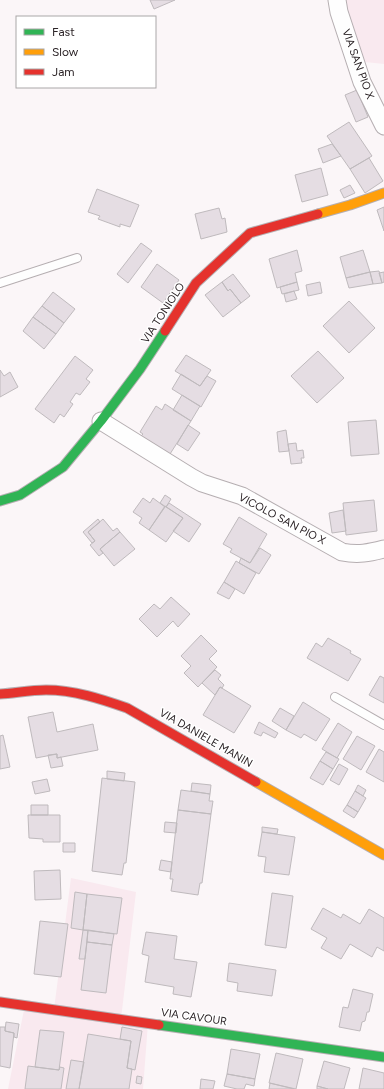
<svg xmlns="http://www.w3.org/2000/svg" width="384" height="1089" font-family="Figtree,sans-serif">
  <rect width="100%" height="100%" fill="#fbf6f8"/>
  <path fill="#f9e9ef" d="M337,0H384V64L355,61Z
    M71,878L136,892L121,1019L148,1023L143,1089H8L25,1005L54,1009Z"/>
  <path fill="#e5dde3" stroke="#bfbabd" d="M150,0H175L154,9Z
    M357,90L368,117L356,122L345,95Z
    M349,122L372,156L350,169L327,136Z
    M332,144L341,156L323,163L318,149Z
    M369,158L383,181L365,193L350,169Z
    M321,168L328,195L302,202L295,175Z
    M350,185L355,193L344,198L340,190Z
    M97,189L139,205L130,227L120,224V227L98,219L100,216L88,212Z
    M384,207V231L377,210Z
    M219,208L222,219L225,218L227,232L201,239L195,214Z
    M141,243L152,251L128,283L117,274Z
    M297,250L302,271L295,273L297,282L277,288L269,259Z
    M363,250L370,272L346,278L340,257Z
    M157,264L179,280L163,303L141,287Z
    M379,271L382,283L373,284L370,272Z
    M370,272L373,284L349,288L346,278Z
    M384,272V282L382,283L379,273Z
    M233,274L250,296L241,303L230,289L228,291L222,282Z
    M222,282L228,291L230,289L241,303L223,317L205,295Z
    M297,282L299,290L282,294L280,287Z
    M320,282L322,293L308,296L306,285Z
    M294,291L297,299L286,302L284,294Z
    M53,292L75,309L64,323L42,306Z
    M349,301L375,328L349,353L323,326Z
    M42,306L64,323L56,334L33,317Z
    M33,317L56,334L44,349L23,331Z
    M318,351L344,378L317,403L291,376Z
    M186,355L211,370L200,386L175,371Z
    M75,356L93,370L86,379L90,382L80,395L76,393L70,402L73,404L64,417L60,414L54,423L35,409Z
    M0,370L4,376L10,372L18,387L0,397Z
    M181,374L200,386L207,376L216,381L201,407L172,389Z
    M182,395L200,406L191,421L173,410Z
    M165,404L191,421L170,454L141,436L143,434L140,432L156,406L162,410Z
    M376,420L379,454L351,456L348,422Z
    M188,425L200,433L188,451L177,444Z
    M286,430L289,451L279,452L277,432Z
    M296,443L297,451L303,450L304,458H301L302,463L291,464L288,444Z
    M165,495L171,499L166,507L160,503Z
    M143,498L150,503L153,498L165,507L149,530L139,523L142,518L133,512Z
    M374,500L377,531L346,535L343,503Z
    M169,503L201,524L189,542L173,531L183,518L166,507Z
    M165,506L183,518L166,542L149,530Z
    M343,510L346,531L332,533L329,513Z
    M239,517L267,534L250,563L230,552L232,549L223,544Z
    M98,519L100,522L88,532L95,541L92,543L83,532Z
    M103,519L113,531L117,528L120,532L100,549L103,553L99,556L90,545L95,541L88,532Z
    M120,532L135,549L114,566L100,549Z
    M260,548L271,555L259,574L239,563L241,558L250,563Z
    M236,561L256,573L244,594L224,582Z
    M224,582L235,589L229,599L217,593Z
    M171,597L190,614L178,627L173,621L157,637L139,619L154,604L160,609Z
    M201,635L217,651L209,659L217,667L198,687L184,673L191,666L181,656Z
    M328,638L351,651L350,653L361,659L348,681L307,658L316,643L322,647Z
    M215,670L221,675L218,679L224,685L222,688L220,687L215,695L202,683Z
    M380,676L384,678V703L369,695Z
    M220,687L251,706L234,733L203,715Z
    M303,702L330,719L316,741L304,734L301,738L286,730Z
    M280,708L294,716L286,730L272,721Z
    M53,712L57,732L93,724L98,750L57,758V754L36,758L28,717Z
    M259,722L278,733L275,738L263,732L261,736L254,733Z
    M338,723L352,732L337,758L322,749Z
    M3,735L10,767L0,769V736Z
    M357,736L375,746L361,770L343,759Z
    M379,749L384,752V782L366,772Z
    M326,752L339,759L333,769L320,761Z
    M57,754V758L61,757L63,766L51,768L48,755Z
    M320,761L333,769L323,785L310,778Z
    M339,764L348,769L339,785L330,780Z
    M107,771L125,773L124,781L107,779Z
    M102,778L135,782L126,863H124L122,875L92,871Z
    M47,779L50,791L35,794L32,782Z
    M192,783L211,785L210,794L191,791Z
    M358,785L366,790L363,796L355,791Z
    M181,790L210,794L209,801H213L211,814L178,810Z
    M355,791L366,798L358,812L347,805Z
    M31,805H48V815H31Z
    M347,805L358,812L354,818L343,811Z
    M178,810L211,814L202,883H200L198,895L171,891L173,879H170Z
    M28,815H60V842H43V839L29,838Z
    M165,822L177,823L176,833L164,832Z
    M262,827L278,829L277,834L262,832Z
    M262,832L295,837L289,875L264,872L266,857L258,856Z
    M63,843H75V852H63Z
    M161,860L172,862L171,872L159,870Z
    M60,870L61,899L35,900L34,871Z
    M75,892L87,894L83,930L71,928Z
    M272,893L293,896L286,948L265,945Z
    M87,894L122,898L117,934L83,930Z
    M323,908L341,918L343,914L360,924L369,909L384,918V951L377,947L372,957L350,944L341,959L321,948L327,938L311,929Z
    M40,921L68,924L61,977L34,974Z
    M83,930H88L85,959H79Z
    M88,930L114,934L112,945L87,942Z
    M146,932L177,936L174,959L197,962L191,997L173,994L174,987L145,982L149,956L142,954Z
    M87,942L112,945L106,993L81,990Z
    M229,963L276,970L272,996L237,991L238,983L227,981Z
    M353,989L373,994L369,1012H367L365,1021L362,1022L360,1031L339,1027L343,1007L348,1008Z
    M6,1022L19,1024L17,1038L14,1037V1033L5,1031Z
    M0,1027H5V1031L14,1033L10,1068L0,1066Z
    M122,1027L142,1031L135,1070L127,1068L131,1041L120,1039Z
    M40,1030L64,1032L59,1070L35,1067Z
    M88,1034L131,1041L127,1068L132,1069L129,1089H79Z
    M231,1049L260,1054L255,1079L227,1074Z
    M276,1053L303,1059L296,1089L269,1083Z
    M71,1060L84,1062L79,1089H66Z
    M324,1061L350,1068L344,1089H328L317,1086Z
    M28,1066L59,1070L60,1067L64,1068L61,1089H25Z
    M363,1068L384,1073V1089H359Z
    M227,1074L255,1079L254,1086L246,1084L244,1089H237L224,1086Z
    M137,1076L142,1077L141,1084L136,1083Z
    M201,1079L215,1081L213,1089H200Z
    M270,1083L294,1089H269Z
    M317,1086L328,1089H317Z"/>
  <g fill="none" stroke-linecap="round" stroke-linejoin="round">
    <g stroke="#b5aeb1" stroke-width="10">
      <path id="lane" d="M0,283L77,258
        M335,697L384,725"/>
    </g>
    <g stroke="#b5aeb1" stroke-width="19">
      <path id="street" d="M337,0L339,12L362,82L384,126
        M101,421L191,477L202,483L242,496L342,552C358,555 369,553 384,549"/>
    </g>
    <g stroke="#b5aeb1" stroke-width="11">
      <path id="fast" d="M0,501L20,495L63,467L101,421L140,369L165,331
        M159,1025L384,1057"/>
    </g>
    <g stroke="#b5aeb1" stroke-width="11">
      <path id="slow" d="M318,214L350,205L384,193
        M256,782L384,855"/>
    </g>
    <g stroke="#b5aeb1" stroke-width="11">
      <path id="jam" d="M165,331L196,283L250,233L318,214
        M0,694C15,693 31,690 46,690C74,690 101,699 127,708L256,782
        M0,1002L159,1025"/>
    </g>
    <use href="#lane" stroke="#fefefe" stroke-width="8"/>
    <use href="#street" stroke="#fefefe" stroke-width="17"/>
    <use href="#fast" stroke="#30b455" stroke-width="9"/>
    <use href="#slow" stroke="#ff9f0a" stroke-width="9"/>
    <use href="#jam" stroke="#e5322d" stroke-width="9"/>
  </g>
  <g text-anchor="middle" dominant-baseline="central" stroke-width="3" stroke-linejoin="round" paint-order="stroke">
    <g font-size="11" fill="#2b2326" stroke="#fff">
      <text transform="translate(358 64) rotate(70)">VIA SAN PIO X</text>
      <text transform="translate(163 313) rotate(-57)">VIA TONIOLO</text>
      <text transform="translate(282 519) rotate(28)">VICOLO SAN PIO X</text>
      <text transform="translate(206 738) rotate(30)">VIA DANIELE MANIN</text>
      <text transform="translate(194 1017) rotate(8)">VIA CAVOUR</text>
    </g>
  </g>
  <rect x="16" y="16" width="140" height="72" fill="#ffffff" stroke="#aaa7a8"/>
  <rect x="24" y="29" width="20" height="6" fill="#30b455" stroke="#aaa7a8"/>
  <text x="52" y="36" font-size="12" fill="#2b2326">Fast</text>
  <rect x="24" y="49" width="20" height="6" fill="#ff9f0a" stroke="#aaa7a8"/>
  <text x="52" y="56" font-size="12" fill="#2b2326">Slow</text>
  <rect x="24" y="69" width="20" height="6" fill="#e5322d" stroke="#aaa7a8"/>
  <text x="52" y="76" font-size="12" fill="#2b2326">Jam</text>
</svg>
